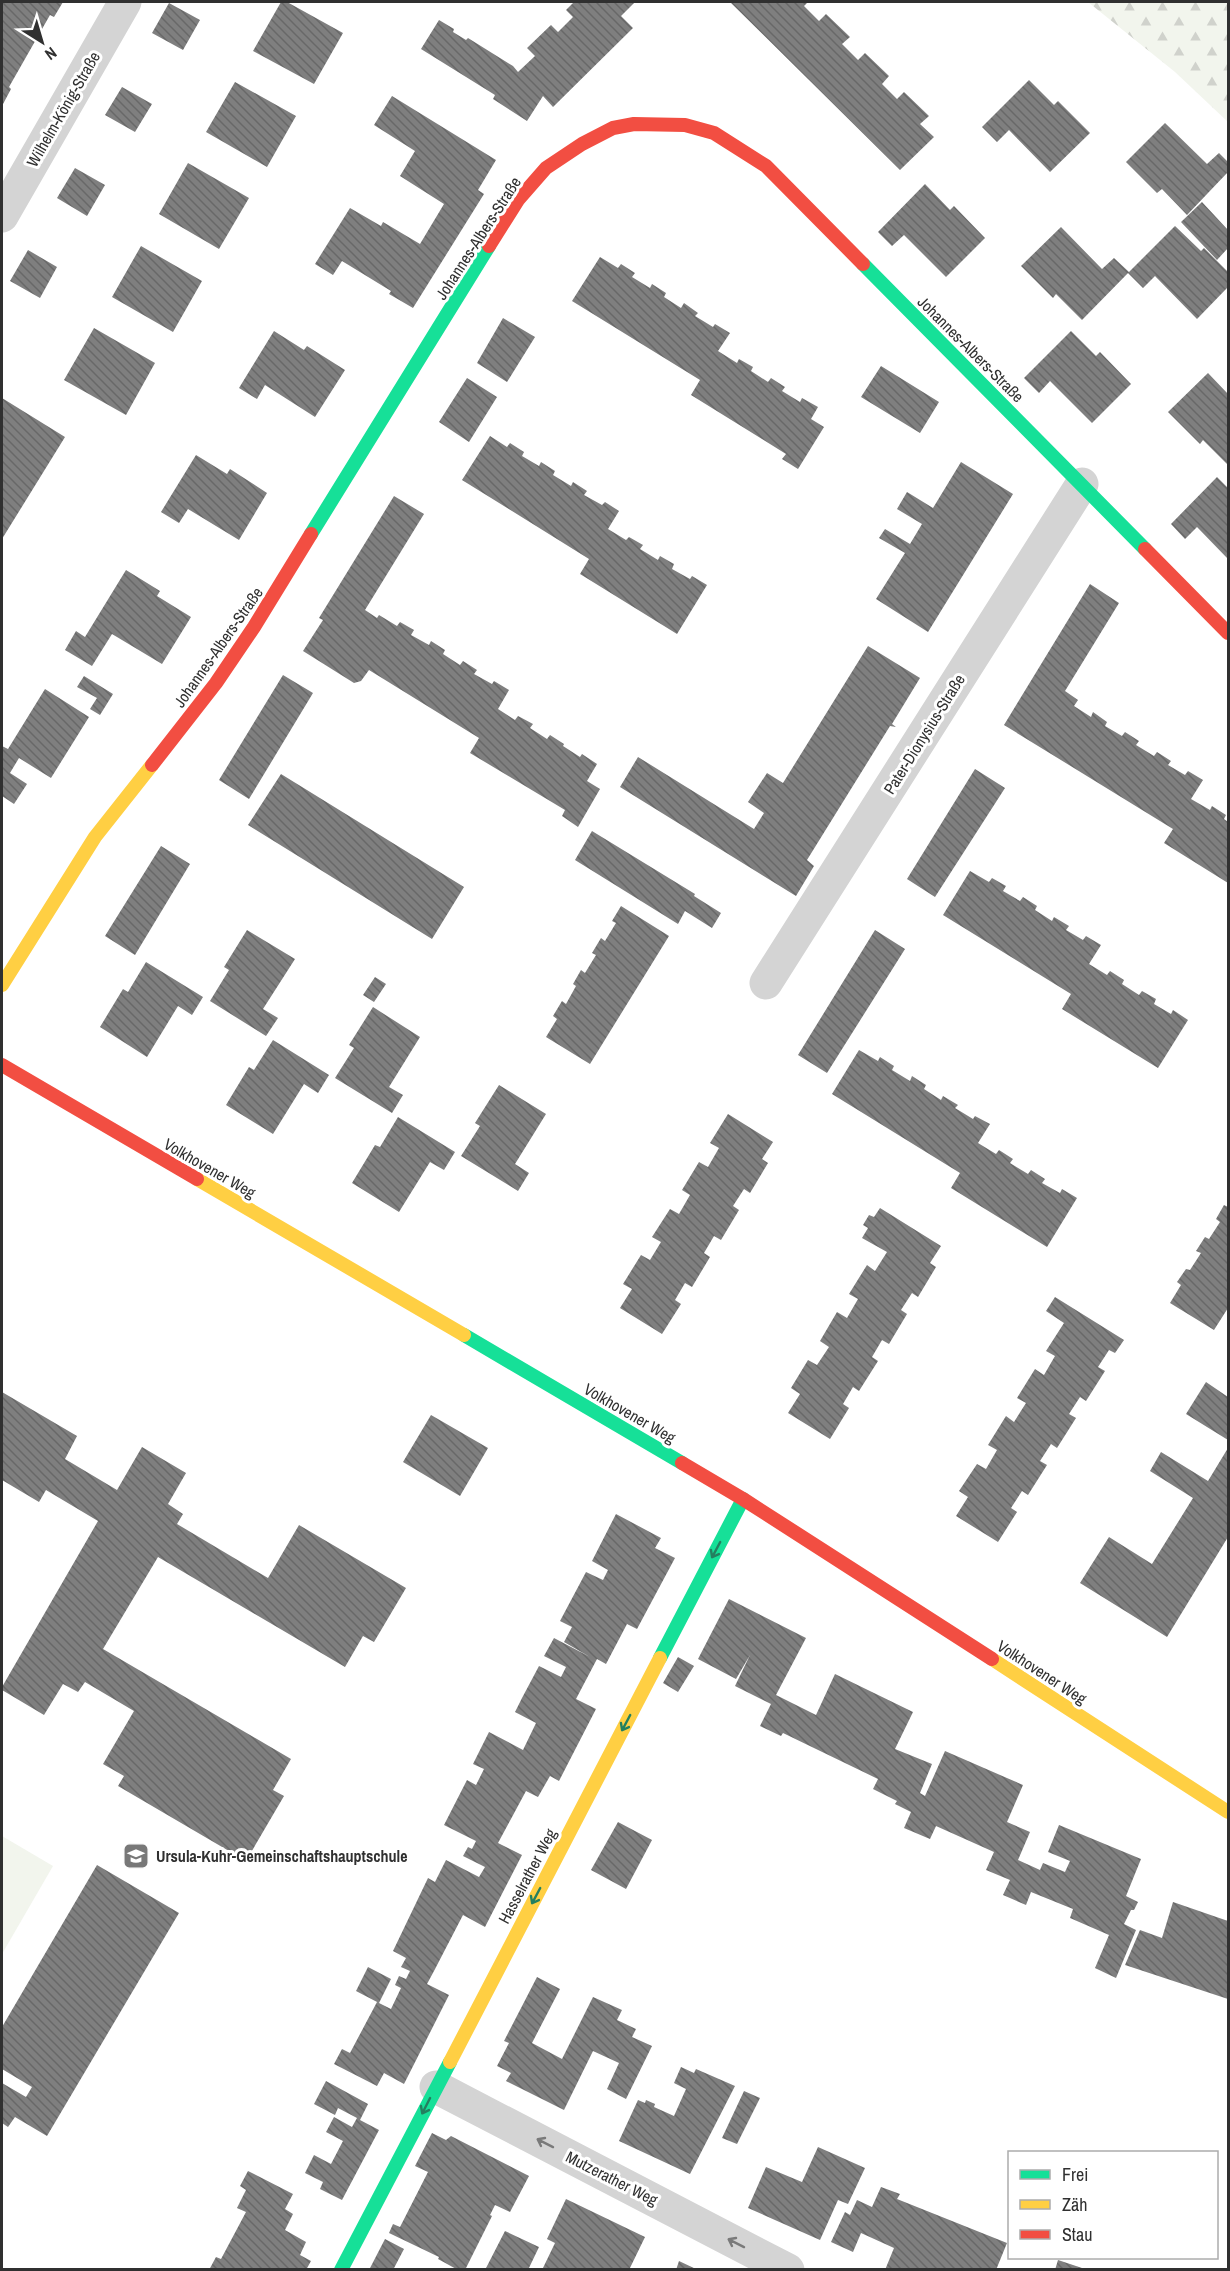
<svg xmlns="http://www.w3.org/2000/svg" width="1230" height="2271" font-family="'Archivo Narrow',sans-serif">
  <defs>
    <pattern id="forest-firs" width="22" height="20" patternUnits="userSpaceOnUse" patternTransform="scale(1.5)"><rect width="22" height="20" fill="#f2f5ed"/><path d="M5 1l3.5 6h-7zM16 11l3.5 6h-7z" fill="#d0d2cc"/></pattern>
    <pattern id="building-back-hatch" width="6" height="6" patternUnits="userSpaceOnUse" patternTransform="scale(1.5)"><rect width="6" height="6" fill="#7f7f7f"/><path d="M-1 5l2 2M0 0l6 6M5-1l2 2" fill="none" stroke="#686868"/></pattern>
  </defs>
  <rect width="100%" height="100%" fill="#fff"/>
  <path fill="#f2f5ed" d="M2,1836L53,1866L2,1954Z"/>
  <path fill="url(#forest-firs)" d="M1088,2H1228V122L1175,72Z"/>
  <path fill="url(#building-back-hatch)" d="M2,2H63L54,17L50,15L9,87L11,89L2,106Z
    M281,2H287L343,33L314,84L253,51Z
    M574,2H635L621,16L633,28L553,107L543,96L527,121L493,99L495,95L421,49L439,20L454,29L453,32L466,40L468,38L513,66L518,72L535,56L527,48L551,25L558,32L573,17L566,10Z
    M730,2H808L804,6L819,21L826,14L850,37L842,44L858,60L865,53L889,76L882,84L897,99L904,92L929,116L920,124L934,137L900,170Z
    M169,3L200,20L183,50L152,33Z
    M1029,80L1054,105L1058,101L1090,133L1050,172L1009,130L997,142L982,127Z
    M235,82L296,116L267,167L206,132Z
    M122,87L152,104L135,132L105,115Z
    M392,96L496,160L478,190L484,194L413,308L389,294L391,291L342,261L333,275L315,264L350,208L381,226L383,222L420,244L444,204L400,176L415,151L374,125Z
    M1165,123L1207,164L1219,153L1228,162V172L1187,215L1162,189L1157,193L1126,162Z
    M188,163L249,198L219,249L159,214Z
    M75,168L105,185L87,216L57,198Z
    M925,184L950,210L954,206L985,238L946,277L904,235L892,246L878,232Z
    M1202,202L1228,230V248L1217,260L1181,222Z
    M1175,226L1201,251L1204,248L1228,272V287L1197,319L1155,276L1143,288L1128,273Z
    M1061,227L1102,269L1114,258L1129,272L1082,320L1056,294L1053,298L1021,266Z
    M141,246L202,281L173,332L112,297Z
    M28,250L57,267L40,298L10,281Z
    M600,257L618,268L621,264L635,273L632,277L650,288L652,284L666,293L664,297L681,308L684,303L698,313L695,316L713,327L715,324L730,333L718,351L737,363L739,359L753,367L751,371L768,382L771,378L785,387L782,391L800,402L802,398L818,407L811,419L824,427L798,469L782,459L786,454L691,395L700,380L572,301Z
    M503,318L535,337L507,382L477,363Z
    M94,328L155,363L126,415L64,380Z
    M274,331L304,350L307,346L345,370L315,417L265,385L257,399L239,388Z
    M1071,331L1096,356L1100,352L1131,384L1092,423L1050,381L1039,393L1024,378Z
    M881,366L939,402L920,433L861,397Z
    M1208,373L1228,394V465L1203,440L1200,444L1168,412Z
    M467,378L497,397L469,442L439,422Z
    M2,398L65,437L2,539Z
    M490,436L507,447L510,443L524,452L522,456L539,466L541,462L555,471L553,475L571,486L573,482L587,491L584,495L602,505L605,502L619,511L608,529L626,540L629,537L643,545L640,549L658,560L660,556L674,564L672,569L690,579L692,576L707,585L677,634L580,574L589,559L462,480Z
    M196,455L227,474L230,469L267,493L239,540L188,509L179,523L161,512Z
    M961,462L1013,494L928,632L876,599L905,553L879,538L885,529L910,544L922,524L897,509L907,492L933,508Z
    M1217,477L1228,488V559L1197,527L1185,539L1171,524Z
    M394,496L424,514L365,610L377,618L379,615L397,626L400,622L414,630L411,635L429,645L431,641L445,650L443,654L460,665L463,661L477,670L474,674L492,684L494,681L509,690L498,709L515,720L518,716L533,724L530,728L547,739L550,735L564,744L563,746L580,757L582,754L597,764L587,781L600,789L578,827L562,816L565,810L470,753L479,738L369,670L361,681L354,683L303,651L323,620L319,618Z
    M126,570L160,591L157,596L191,617L162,664L112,634L92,666L65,650L76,631L85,637Z
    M1090,584L1119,603L1065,691L1078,700L1074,706L1091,717L1093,712L1107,722L1105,726L1122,736L1125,732L1139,741L1136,745L1154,756L1157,752L1171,761L1168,765L1185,775L1188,771L1203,780L1191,799L1210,810L1212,806L1226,815L1224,819L1228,822V883L1164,843L1173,829L1004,725Z
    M868,646L920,678L892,724L896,727L890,726L807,860L814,866L796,896L620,787L638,757L754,829L764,813L748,802L767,773L783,783Z
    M283,675L313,693L249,799L219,780Z
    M84,676L113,694L100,715L90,709L97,698L77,687Z
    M45,689L89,717L51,778L19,758L10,773L27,784L14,804L2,796V746L8,749Z
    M975,769L1005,788L935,897L907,879Z
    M281,774L464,887L432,939L248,825Z
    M592,831L695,894L694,896L721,913L712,928L685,911L678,924L575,860Z
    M161,846L190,864L135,955L105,936Z
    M970,871L989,882L992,878L1006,886L1003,891L1020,901L1023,897L1037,906L1035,910L1052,921L1054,917L1069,926L1066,930L1083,940L1086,936L1101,945L1089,964L1107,975L1110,971L1124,980L1122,984L1139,995L1142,991L1156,999L1154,1004L1171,1014L1173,1010L1188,1020L1158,1068L1062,1009L1071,994L943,915Z
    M621,906L669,936L590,1064L546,1037L557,1019L553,1016L562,1001L566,1004L576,986L573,984L581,970L585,973L596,955L592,953L601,938L605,941L616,923L612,921Z
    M247,930L295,959L263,1009L278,1018L266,1036L210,1001L229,970L224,967Z
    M875,930L905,949L827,1073L798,1055Z
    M146,962L203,997L192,1015L178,1006L147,1057L100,1027L123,989L128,992Z
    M375,977L386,984L374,1002L363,995Z
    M373,1007L420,1037L389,1087L403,1095L392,1113L335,1078L354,1048L349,1045Z
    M273,1040L329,1075L318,1093L304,1084L273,1134L226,1105L249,1067L254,1070Z
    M859,1050L878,1061L880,1057L894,1066L892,1070L910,1081L912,1076L926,1085L924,1089L941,1100L943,1096L958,1105L955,1108L973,1119L975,1116L990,1124L978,1143L996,1154L999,1150L1013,1159L1010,1163L1028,1174L1031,1170L1045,1179L1042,1183L1060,1193L1062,1189L1077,1198L1047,1247L951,1188L960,1173L832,1094Z
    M499,1085L546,1114L515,1164L529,1173L518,1191L461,1156L480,1126L475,1123Z
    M728,1114L773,1142L762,1159L768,1163L750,1193L744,1189L733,1206L739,1210L721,1240L714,1236L704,1253L710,1257L692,1287L685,1283L675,1300L681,1304L662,1334L620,1308L632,1289L623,1284L641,1255L650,1260L661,1242L652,1237L670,1209L679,1214L690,1195L682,1190L699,1162L708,1167L719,1148L710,1143Z
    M398,1117L455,1152L444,1170L430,1162L399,1212L352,1183L375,1145L380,1147Z
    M1224,1205L1228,1207V1308L1214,1330L1170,1303L1181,1285L1177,1282L1186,1269L1190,1270L1201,1253L1196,1251L1205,1237L1209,1239L1220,1222L1216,1219Z
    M880,1208L941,1246L930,1263L936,1267L918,1297L912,1293L901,1310L907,1314L889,1344L882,1340L872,1357L878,1361L859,1391L853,1387L843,1404L849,1408L830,1439L788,1413L800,1394L791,1388L808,1360L817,1365L829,1347L820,1341L837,1312L847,1318L858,1299L849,1294L867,1265L875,1271L887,1252L862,1238L868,1228L863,1225L869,1215L874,1217Z
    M1055,1297L1124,1340L1115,1353L1109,1350L1098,1367L1105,1371L1086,1401L1080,1397L1069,1414L1076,1418L1057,1448L1051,1444L1040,1461L1047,1465L1028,1495L1022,1491L1011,1508L1017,1512L998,1542L956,1516L968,1497L959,1491L977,1464L986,1469L997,1450L988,1445L1006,1416L1014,1422L1026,1403L1017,1398L1035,1369L1044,1375L1055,1356L1046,1351L1064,1323L1046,1311Z
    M1206,1382L1228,1397V1440L1186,1414Z
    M2,1392L77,1436L65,1459L117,1490L142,1447L186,1473L168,1504L183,1514L177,1524L268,1578L299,1525L406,1588L374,1642L363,1636L345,1667L158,1557L103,1649L291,1759L273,1790L284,1796L246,1861L118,1786L124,1776L103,1764L134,1711L85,1682L78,1692L63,1684L44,1715L2,1690V1687L98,1521L46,1490L39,1502L2,1480Z
    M431,1415L488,1448L460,1496L403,1462Z
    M1228,1448V1537L1167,1637L1080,1583L1109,1537L1152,1564L1193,1498L1150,1471L1161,1452L1208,1481Z
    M616,1514L661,1538L655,1548L675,1558L637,1629L627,1624L606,1664L597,1659L576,1699L596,1709L559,1781L550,1776L538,1797L526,1791L498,1843L522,1855L485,1927L463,1915L434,1971L427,1984L449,1995L404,2084L384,2073L377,2086L334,2064L342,2049L350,2053L377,2002L391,2009L401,1988L395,1985L399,1976L406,1979L410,1971L401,1967L406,1958L393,1951L428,1878L435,1882L446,1860L479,1877L485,1867L463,1856L468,1847L472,1849L476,1841L444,1825L467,1780L476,1785L484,1769L473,1764L489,1732L523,1750L536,1723L515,1712L522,1698L539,1666L561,1677L566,1667L544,1656L554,1638L590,1657L564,1642L572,1627L560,1621L586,1572L603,1580L608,1570L592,1561Z
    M729,1599L806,1638L776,1695L816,1715L835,1674L913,1712L895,1749L932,1764L920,1793L925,1796L945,1751L1023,1785L1007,1822L1030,1832L1018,1860L1040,1870L1043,1863L1065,1872L1070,1861L1048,1852L1059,1825L1141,1859L1126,1896L1138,1902L1134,1910H1131L1124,1924L1136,1930L1116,1978L1095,1968L1109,1935L1070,1918L1073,1909L1031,1892L1026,1905L1003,1895L1010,1880L986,1870L994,1852L936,1826L930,1839L904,1828L911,1812L895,1804L897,1801L873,1789L878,1779L783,1733L781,1736L760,1726L771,1704L735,1686L750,1655L736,1679L698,1659Z
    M678,1657L694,1666L678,1692L663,1683Z
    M618,1822L652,1840L626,1889L591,1870Z
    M97,1865L179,1913L47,2136L15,2117L8,2127L2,2123V2083L26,2097L32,2087L2,2069V2027Z
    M1173,1902L1228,1921V1999L1125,1965L1140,1930L1162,1938Z
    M368,1967L391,1979L379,2003L356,1991Z
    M537,1977L560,1989L532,2043L562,2059L593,1997L622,2010L617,2020L636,2029L632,2037L652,2046L626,2099L607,2089L619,2063L593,2051L564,2110L506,2081L511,2073L497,2066L509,2043L504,2041Z
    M681,2067L694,2073L696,2069L735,2086L690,2174L619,2141L638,2100L645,2103L646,2100L655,2104L654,2107L674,2116L686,2089L674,2083Z
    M326,2081L368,2104L360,2120L379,2130L342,2200L320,2189L323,2182L305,2173L314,2155L331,2164L343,2141L326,2132L334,2117L352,2127L357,2118L338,2108L335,2115L314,2104Z
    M744,2091L760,2098L737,2144L722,2138Z
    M432,2133L446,2140L451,2136L529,2176L510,2212L495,2205L490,2215L492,2216L465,2270H458L438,2259L439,2257L389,2233L393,2224L400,2227L428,2172L415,2166Z
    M818,2147L865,2168L848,2204L838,2200L820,2240L748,2208L766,2167L802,2182Z
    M248,2171L293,2194L285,2209L293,2214L285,2230L306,2242L300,2255L311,2261L306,2270H209L216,2257L221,2259L246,2212L237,2208L246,2190L240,2186Z
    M881,2187L900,2194L897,2199L1007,2243L996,2270H885L894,2248L861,2233L853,2252L831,2242L845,2212L850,2215L857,2200L872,2207Z
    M566,2199L645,2237L629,2270H542L555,2243L547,2239Z
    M505,2231L539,2247L528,2270H485Z
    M385,2239L404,2249L393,2270H369Z
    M1058,2260L1085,2269V2270H1055Z
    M679,2261L698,2270H676Z"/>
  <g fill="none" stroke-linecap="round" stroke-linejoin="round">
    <path stroke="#d4d4d4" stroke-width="33" d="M2,216L125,2
      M766,983L1082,484
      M436,2087L788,2270"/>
    <path stroke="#16e098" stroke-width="14" d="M863,264L1145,549
      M311,534L489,246
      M464,1335L682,1463
      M660,1658L743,1499
      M341,2270L450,2062"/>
    <path stroke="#ffcf43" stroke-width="14" d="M2,985L95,837L152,765
      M197,1179L464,1335
      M992,1659L1228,1812
      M450,2062L660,1658"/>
    <path stroke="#f24e42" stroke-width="14" d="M489,246L518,200L546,168L582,144L613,128L634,124L685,125L714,133L766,166L863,264
      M1145,549L1228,633
      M152,765L216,683L254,627L311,534
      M2,1065L197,1179
      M682,1463L743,1499L992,1659"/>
  </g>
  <defs><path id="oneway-shaft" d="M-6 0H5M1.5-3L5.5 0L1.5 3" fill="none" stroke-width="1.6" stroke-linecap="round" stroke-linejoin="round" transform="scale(1.5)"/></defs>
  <g stroke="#247f5f">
    <use href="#oneway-shaft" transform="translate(716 1550) rotate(118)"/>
    <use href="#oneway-shaft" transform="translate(626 1723) rotate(118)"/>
    <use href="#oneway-shaft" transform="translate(536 1896) rotate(118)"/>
    <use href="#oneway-shaft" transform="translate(426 2106) rotate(117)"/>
  </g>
  <g stroke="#7a7a7a">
    <use href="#oneway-shaft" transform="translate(545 2143) rotate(-153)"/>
    <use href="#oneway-shaft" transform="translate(736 2243) rotate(-153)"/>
  </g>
  <defs>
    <g id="school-square" transform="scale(1.35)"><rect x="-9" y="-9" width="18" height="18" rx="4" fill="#787878" stroke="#fff"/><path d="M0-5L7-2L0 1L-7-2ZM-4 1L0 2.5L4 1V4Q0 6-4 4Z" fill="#fff"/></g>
  </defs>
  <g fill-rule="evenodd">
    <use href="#school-square" x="136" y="1856"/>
  </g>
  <g text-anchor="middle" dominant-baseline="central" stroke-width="6" stroke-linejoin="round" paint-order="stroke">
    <g font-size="16" fill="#303030" stroke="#fff">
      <text transform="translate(63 109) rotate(-60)">Wilhelm-König-Straße</text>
      <text transform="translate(478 238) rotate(-57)">Johannes-Albers-Straße</text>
      <text transform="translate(971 349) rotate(45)">Johannes-Albers-Straße</text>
      <text transform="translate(218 647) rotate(-55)">Johannes-Albers-Straße</text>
      <text transform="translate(924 734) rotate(-58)">Pater-Dionysius-Straße</text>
      <text transform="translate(210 1168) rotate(30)">Volkhovener Weg</text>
      <text transform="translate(630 1413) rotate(30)">Volkhovener Weg</text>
      <text transform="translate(1042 1672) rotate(33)">Volkhovener Weg</text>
      <text transform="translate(527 1876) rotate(-62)">Hasselrather Weg</text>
      <text transform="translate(612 2178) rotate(27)">Mutzerather Weg</text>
    </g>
    <g font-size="16" font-weight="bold" fill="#303030" stroke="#fff" text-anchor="start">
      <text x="156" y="1856">Ursula-Kuhr-Gemeinschaftshauptschule</text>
    </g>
  </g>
  <rect width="1230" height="2271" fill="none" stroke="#303030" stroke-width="6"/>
  <rect x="1008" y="2151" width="210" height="108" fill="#ffffff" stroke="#acacac" stroke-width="1.5"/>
  <rect x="1020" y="2170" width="30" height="9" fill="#16e098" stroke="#acacac" stroke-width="1.5"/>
  <text x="1062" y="2181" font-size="18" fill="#303030">Frei</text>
  <rect x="1020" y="2200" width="30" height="9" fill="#ffcf43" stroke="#acacac" stroke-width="1.5"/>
  <text x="1062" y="2211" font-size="18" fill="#303030">Zäh</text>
  <rect x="1020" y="2230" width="30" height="9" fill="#f24e42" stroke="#acacac" stroke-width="1.5"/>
  <text x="1062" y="2241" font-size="18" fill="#303030">Stau</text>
  <g transform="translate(42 42) rotate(143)" stroke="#ffffff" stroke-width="4.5" paint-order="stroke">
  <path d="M0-4.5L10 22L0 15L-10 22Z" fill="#303030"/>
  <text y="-9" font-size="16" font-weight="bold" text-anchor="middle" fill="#303030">N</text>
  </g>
</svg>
